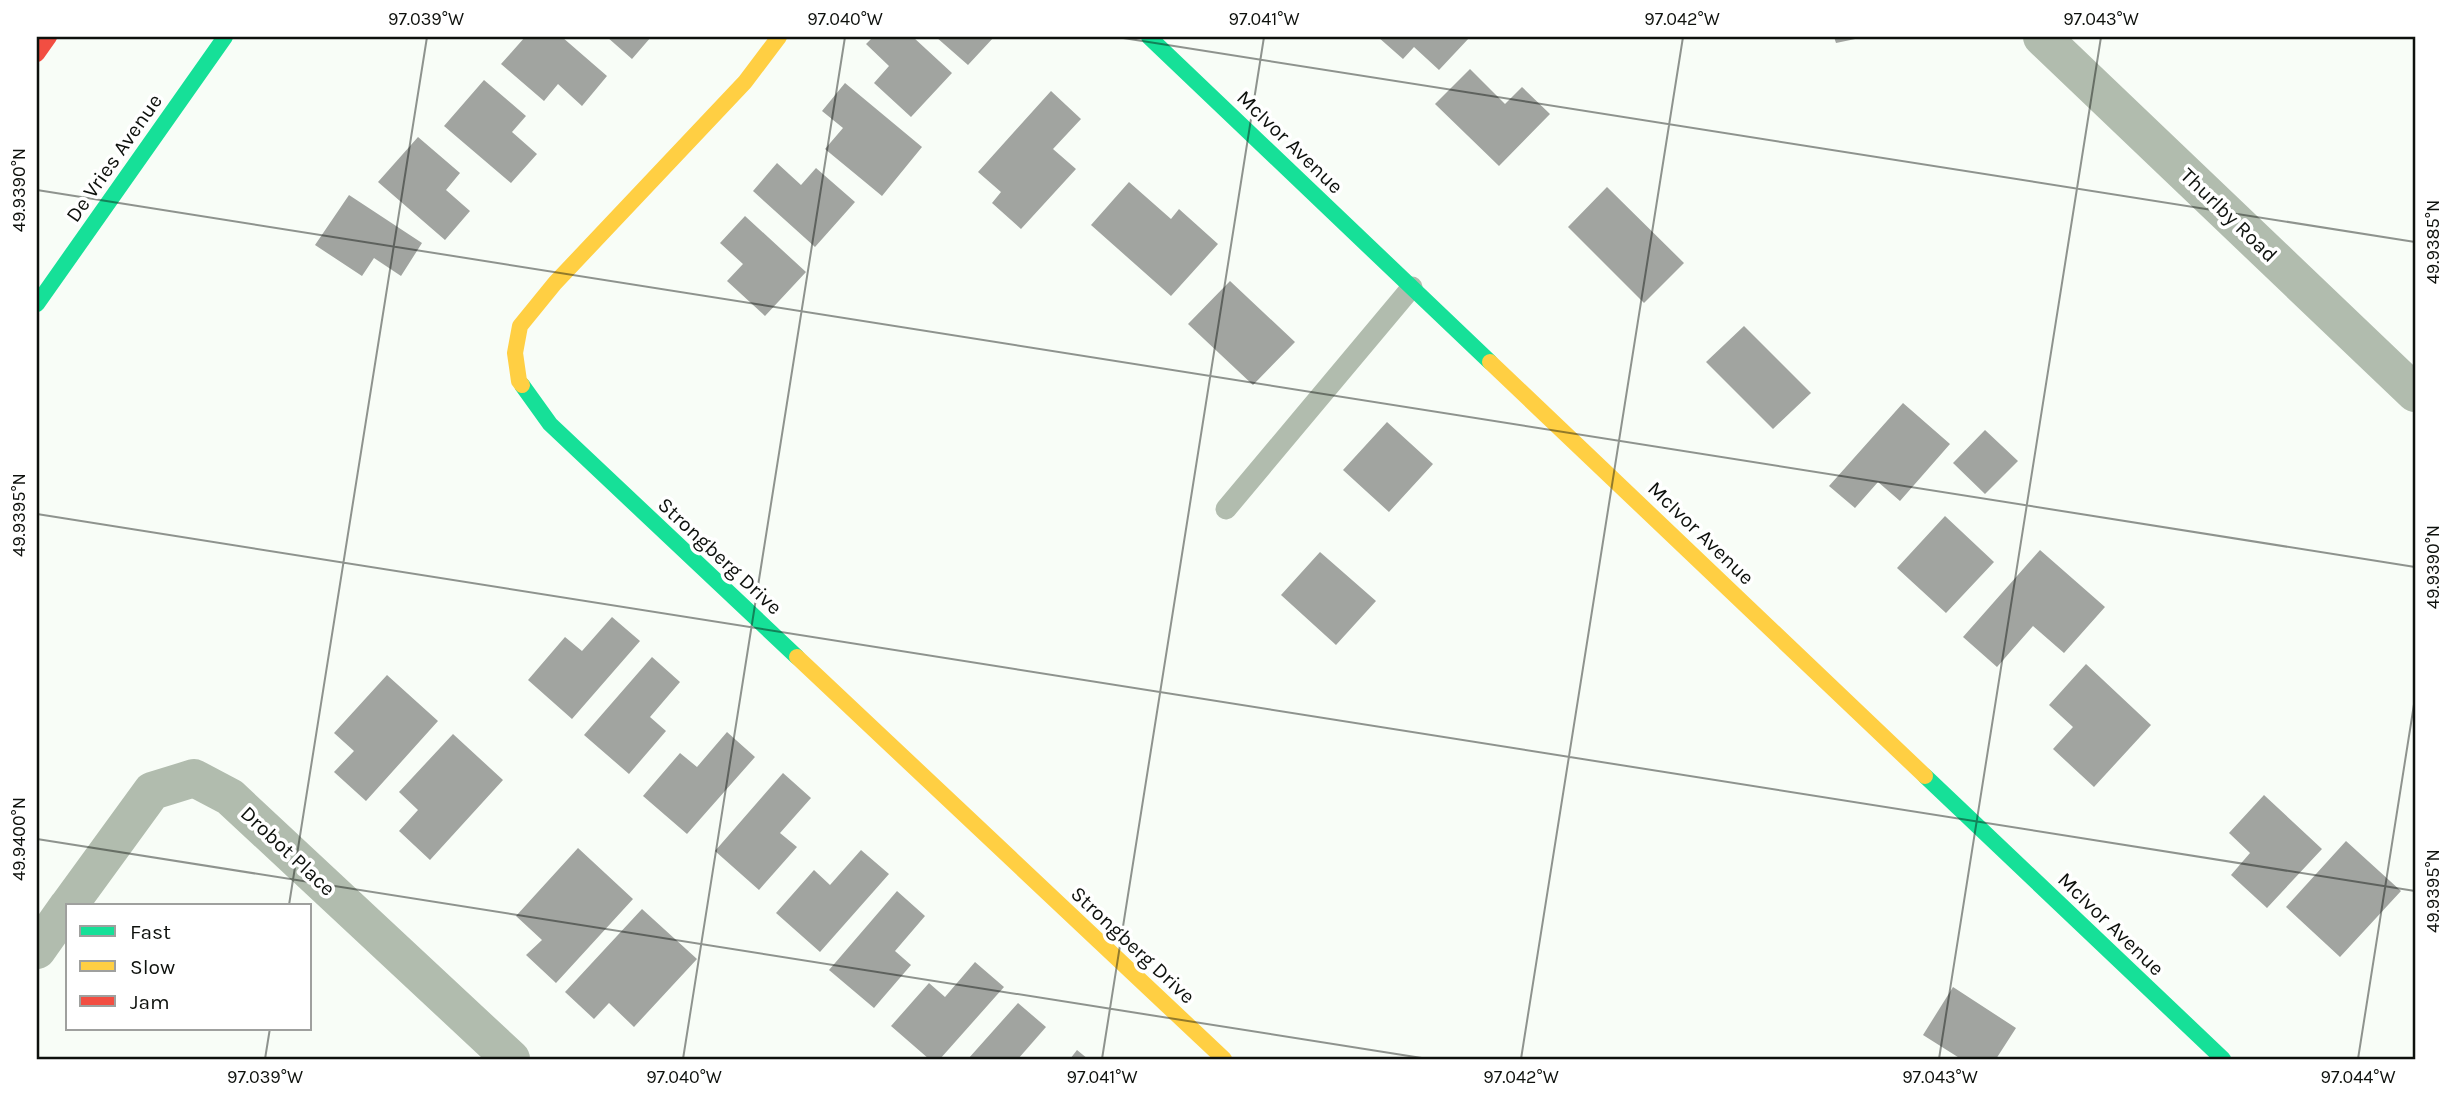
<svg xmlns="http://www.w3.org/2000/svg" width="2452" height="1096" font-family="Karla,sans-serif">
  <rect width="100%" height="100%" fill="#f8fdf7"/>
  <path fill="#a1a4a0" d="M525,37H562L607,76L582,106L558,84L544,101L501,64Z
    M607,37H651L632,59Z
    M873,37H913L952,73L911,117L874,83L889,66L866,44Z
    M936,37H994L968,65Z
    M1378,37H1470L1439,70L1414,47L1403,59Z
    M1834,37H1859L1860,38L1836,43Z
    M1470,69L1505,104L1522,87L1550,114L1499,166L1435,104Z
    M484,80L526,116L512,132L537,154L511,183L444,126Z
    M845,83L922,147L882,196L825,149L843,128L822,111Z
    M1051,91L1081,119L1053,149L1076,169L1021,229L992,203L1001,192L978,172Z
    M418,137L460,173L446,190L470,211L445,240L378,182Z
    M777,163L801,185L816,168L855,202L815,247L753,191Z
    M1129,182L1171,219L1179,209L1218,244L1171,296L1091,225Z
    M1607,187L1684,263L1644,303L1568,227Z
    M349,195L422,243L401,276L374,258L362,276L315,245Z
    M745,216L806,272L765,316L727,281L743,264L720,243Z
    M1230,281L1295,342L1253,385L1188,324Z
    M1744,326L1811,393L1773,429L1706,362Z
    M1903,403L1950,444L1900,501L1878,482L1855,508L1829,486Z
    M1387,422L1433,464L1389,512L1343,470Z
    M1985,430L2018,461L1985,494L1953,463Z
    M1945,516L1994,562L1946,613L1897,568Z
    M2040,550L2105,607L2064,653L2033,626L1997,667L1963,637Z
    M1320,552L1376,601L1336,645L1281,595Z
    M612,617L640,641L572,719L528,680L565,637L582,651Z
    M652,657L680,682L650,717L666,731L629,774L584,735Z
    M2086,664L2151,725L2094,787L2053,749L2073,727L2049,705Z
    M387,675L438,721L366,801L334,772L354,751L334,733Z
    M727,732L755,757L687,834L643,796L680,753L697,767Z
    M453,734L503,780L430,860L399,831L418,810L399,792Z
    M783,773L811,798L780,833L797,847L759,890L715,851Z
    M2264,795L2322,849L2267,908L2231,875L2250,853L2229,833Z
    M2346,841L2401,891L2340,957L2286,907Z
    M578,848L633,899L556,983L526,955L542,940L516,916Z
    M861,850L889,874L820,952L776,913L814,870L830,885Z
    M897,891L925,916L895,951L911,965L874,1008L829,970Z
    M642,909L697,959L634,1027L609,1003L594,1019L565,992Z
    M975,962L1004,987L940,1059H929L891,1026L929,983L945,997Z
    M1953,987L2016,1028L1996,1059H1961L1923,1035Z
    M1018,1003L1046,1027L1018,1059H968Z
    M1077,1050L1088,1059H1070Z"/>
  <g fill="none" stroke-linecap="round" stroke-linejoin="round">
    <path stroke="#b1bcae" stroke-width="21" d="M1226,509L1412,287"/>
    <path stroke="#b1bcae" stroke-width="38" d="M2042,37L2415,393
      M69,905L152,791L194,778L230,797L511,1059
      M37,950L68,906"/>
    <path stroke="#16e098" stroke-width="16" d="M1149,37L1490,362
      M37,304L225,37
      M522,385L550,424L797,657
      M1925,776L2223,1059"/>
    <path stroke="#ffcf43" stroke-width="16" d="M1490,362L1925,776
      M522,385L519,381L515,353L520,326L555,283L745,82L779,37
      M797,657L1224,1059"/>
    <path stroke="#f24e42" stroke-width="16" d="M37,54L49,37"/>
  </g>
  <path fill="none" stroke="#0e110d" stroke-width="2" stroke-opacity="0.45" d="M1117,37L2415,242M37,190L2415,567M37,514L2415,891M37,839L1428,1059M289,905L427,37M265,1059L270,1028M683,1059L845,37M1102,1059L1264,37M1521,1059L1683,37M1939,1059L2101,37M2358,1059L2415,698"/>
  <g text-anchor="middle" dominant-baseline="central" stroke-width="7" stroke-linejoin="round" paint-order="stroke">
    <g font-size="21" fill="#0e110d" stroke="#fff">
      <text transform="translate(1290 142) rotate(44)">McIvor Avenue</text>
      <text transform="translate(114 158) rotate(-55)">De Vries Avenue</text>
      <text transform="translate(2229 215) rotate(44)">Thurlby Road</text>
      <text transform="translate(1701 533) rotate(44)">McIvor Avenue</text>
      <text transform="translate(720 556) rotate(43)">Strongberg Drive</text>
      <text transform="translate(288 851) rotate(43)">Drobot Place</text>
      <text transform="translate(2111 924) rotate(44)">McIvor Avenue</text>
      <text transform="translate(1133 945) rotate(43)">Strongberg Drive</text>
    </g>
  </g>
  <rect width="2452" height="1096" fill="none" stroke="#ffffff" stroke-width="77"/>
  <rect x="66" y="904" width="245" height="126" fill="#ffffff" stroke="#9fa09e" stroke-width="2"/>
  <rect x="80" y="926" width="35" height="10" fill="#16e098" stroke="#9fa09e" stroke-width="2"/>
  <text x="130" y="939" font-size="21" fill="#0e110d">Fast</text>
  <rect x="80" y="961" width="35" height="10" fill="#ffcf43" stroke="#9fa09e" stroke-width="2"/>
  <text x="130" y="974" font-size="21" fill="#0e110d">Slow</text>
  <rect x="80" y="996" width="35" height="10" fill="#f24e42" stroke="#9fa09e" stroke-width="2"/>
  <text x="130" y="1009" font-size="21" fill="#0e110d">Jam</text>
  <rect x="38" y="38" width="2376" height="1020" fill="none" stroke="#0e110d" stroke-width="2.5"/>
  <g font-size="18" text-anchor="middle" fill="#0e110d">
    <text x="426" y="25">97.039°W</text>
    <text x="845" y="25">97.040°W</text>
    <text x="1264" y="25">97.041°W</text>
    <text x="1682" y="25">97.042°W</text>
    <text x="2101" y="25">97.043°W</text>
    <text transform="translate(19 190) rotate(-90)" y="6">49.9390°N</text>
    <text transform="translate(2433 242) rotate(-90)" y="6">49.9385°N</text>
    <text transform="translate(19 515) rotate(-90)" y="6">49.9395°N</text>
    <text transform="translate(2433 567) rotate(-90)" y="6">49.9390°N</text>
    <text transform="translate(19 839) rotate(-90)" y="6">49.9400°N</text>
    <text transform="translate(2433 891) rotate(-90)" y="6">49.9395°N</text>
    <text x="265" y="1083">97.039°W</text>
    <text x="684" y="1083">97.040°W</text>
    <text x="1102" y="1083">97.041°W</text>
    <text x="1521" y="1083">97.042°W</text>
    <text x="1940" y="1083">97.043°W</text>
    <text x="2358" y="1083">97.044°W</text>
  </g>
</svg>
